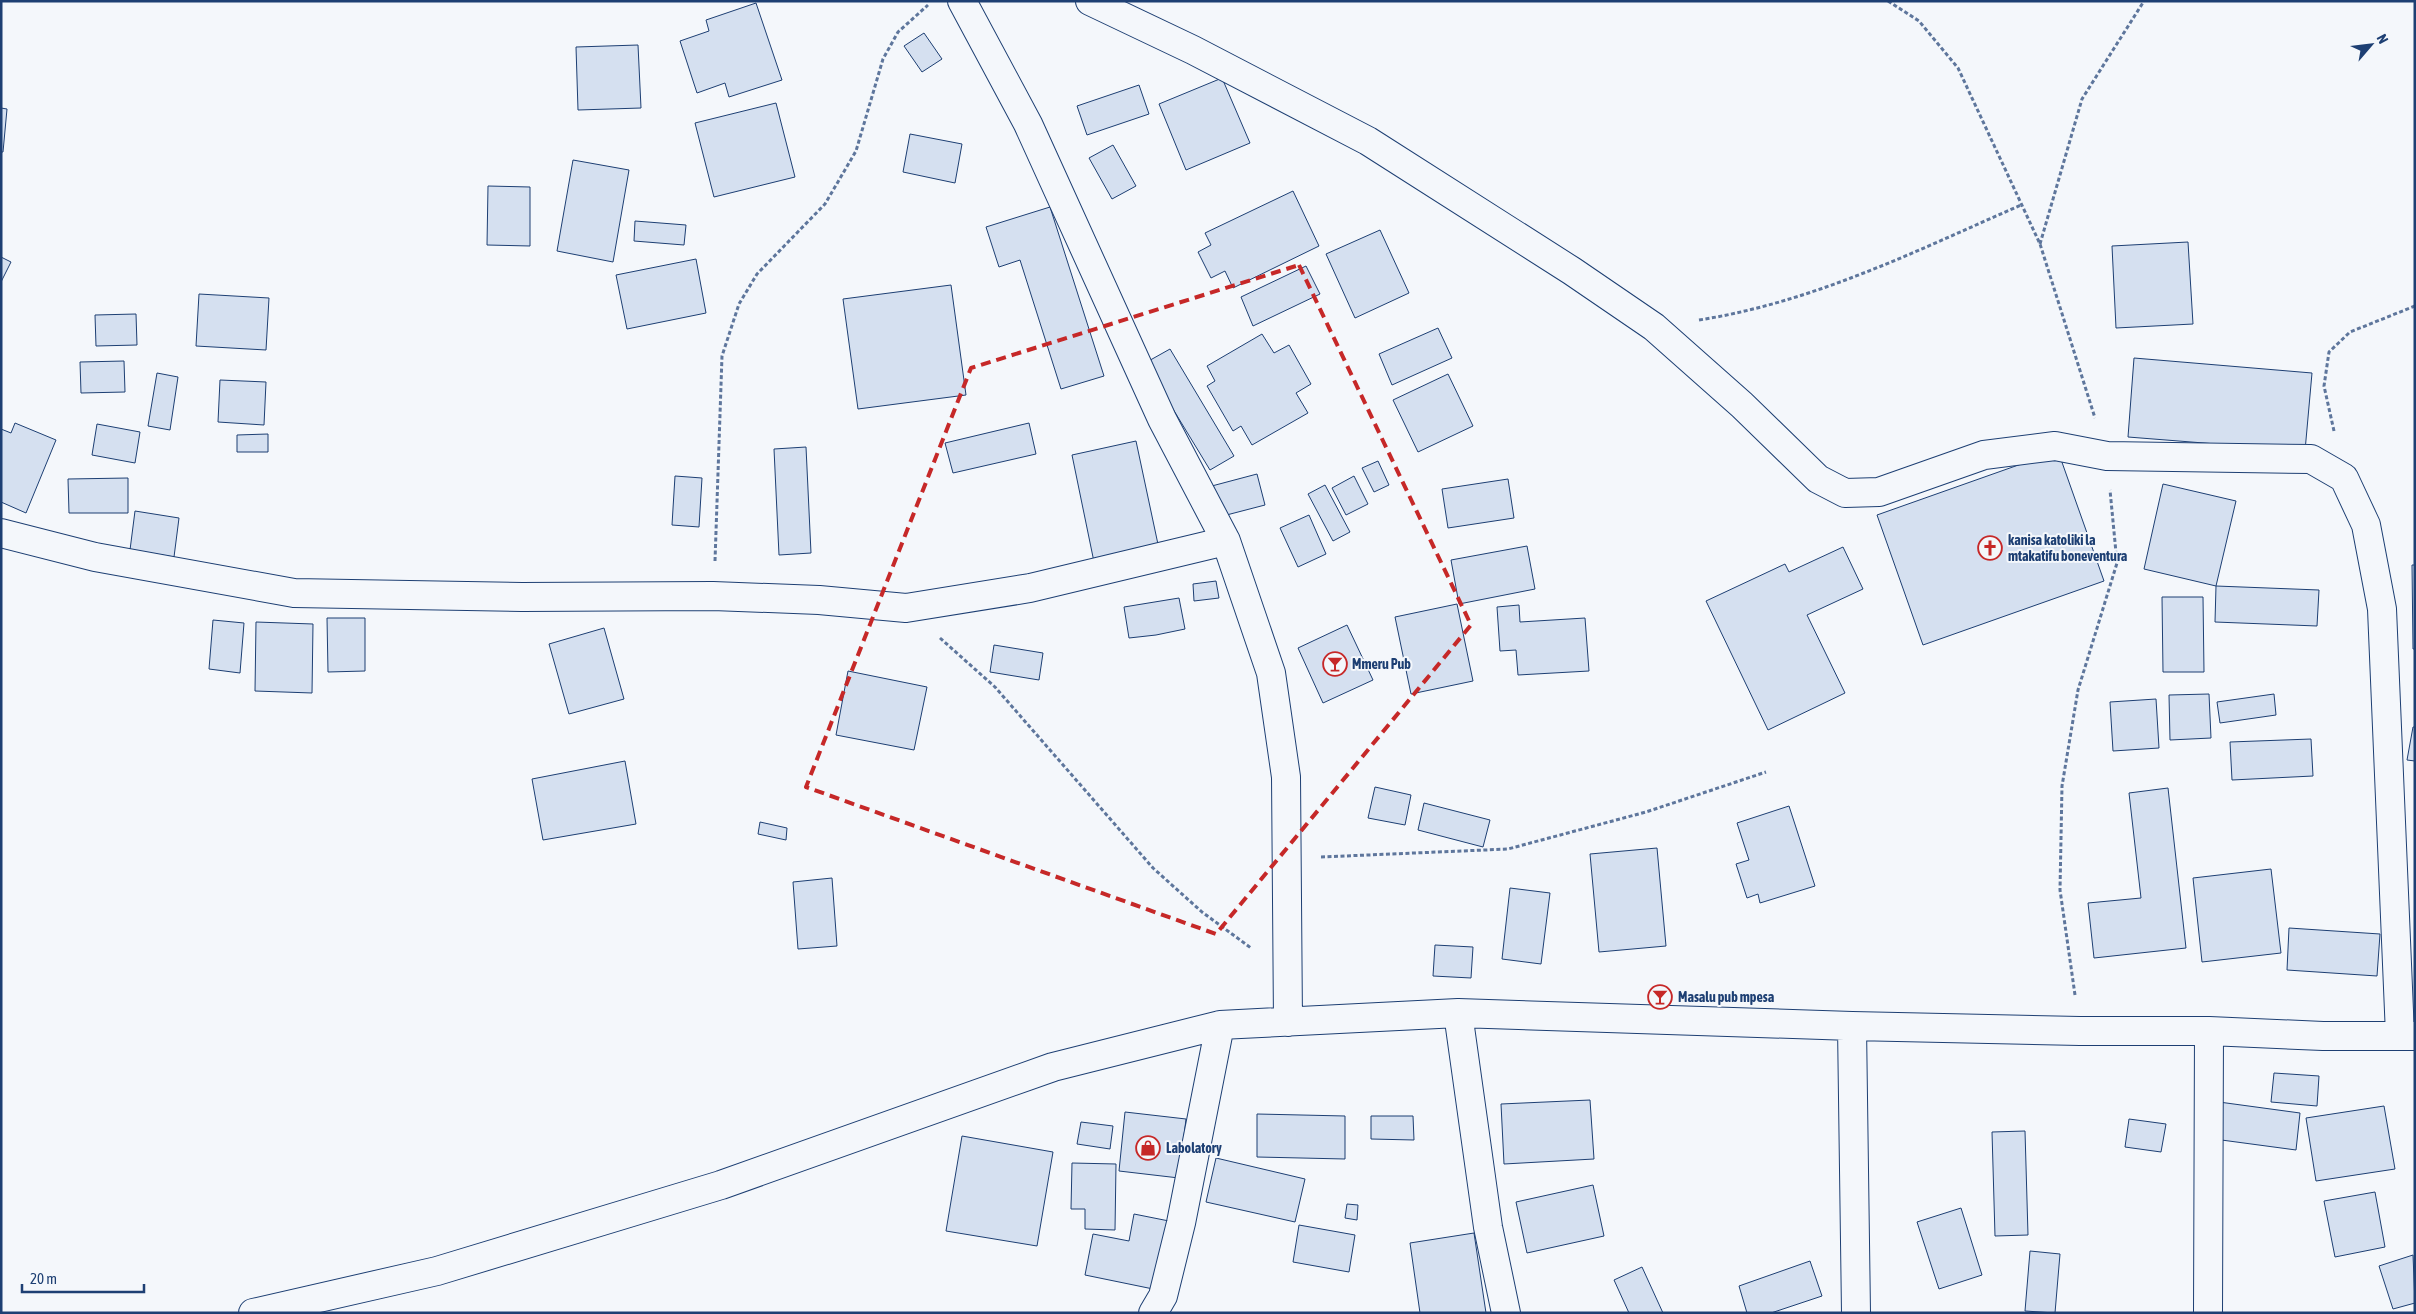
<svg xmlns="http://www.w3.org/2000/svg" width="2416" height="1314" font-family="'Asap Condensed',sans-serif">
  <rect width="100%" height="100%" fill="#f4f7fb"/>
  <path fill="#d5e0f0" stroke="#1d3f73" d="M756,3L782,80L729,97L725,83L697,93L680,41L709,31L706,20Z
    M924,33L942,59L922,72L904,46Z
    M638,45L641,108L578,110L576,47Z
    M1222,78L1250,143L1186,170L1159,104Z
    M1139,85L1149,114L1087,135L1077,106Z
    M776,103L795,177L714,197L695,123Z
    M1,108L7,109L3,152H1Z
    M910,134L962,144L955,183L903,172Z
    M1113,145L1136,186L1112,199L1089,158Z
    M573,160L629,170L613,262L557,251Z
    M488,186L530,187V246L487,245Z
    M1293,191L1319,246L1233,288L1225,271L1211,278L1198,252L1211,245L1205,233Z
    M1050,207L1104,376L1061,389L1020,260L999,267L986,227Z
    M635,221L686,225L684,245L634,241Z
    M1380,230L1409,293L1355,318L1326,254Z
    M2188,242L2193,324L2116,328L2112,246Z
    M1,257L11,262L1,282Z
    M696,259L706,313L627,329L616,275Z
    M1306,266L1320,294L1253,326L1241,297Z
    M951,285L966,395L858,409L843,299Z
    M199,294L269,298L266,350L196,346Z
    M136,314L137,345L96,346L95,315Z
    M1438,328L1452,358L1392,385L1379,354Z
    M1262,334L1274,353L1289,345L1311,384L1296,393L1308,413L1252,445L1241,426L1233,431L1207,386L1215,381L1207,366Z
    M1170,349L1234,456L1210,470L1145,363Z
    M2134,358L2312,373L2305,451L2128,437Z
    M124,361L125,392L81,393L80,362Z
    M157,373L178,377L170,430L148,426Z
    M1448,374L1473,426L1418,452L1393,400Z
    M220,380L266,382L264,425L218,422Z
    M15,423L56,440L26,513L1,502V429L11,433Z
    M1029,423L1036,454L953,473L945,443Z
    M97,424L140,432L135,463L92,455Z
    M268,434V452H237V435Z
    M1136,441L1159,549L1094,562L1072,455Z
    M806,447L811,553L779,555L774,449Z
    M2058,451L2104,581L1923,645L1877,515Z
    M1378,461L1389,485L1374,492L1362,468Z
    M1257,474L1265,505L1215,518L1208,487Z
    M675,476L702,478L699,527L672,525Z
    M1354,476L1368,504L1346,515L1332,488Z
    M128,478V513H69L68,479Z
    M1508,479L1514,518L1448,528L1442,489Z
    M2163,484L2236,501L2216,586L2144,569Z
    M1325,485L1350,532L1333,541L1308,494Z
    M135,511L179,518L174,557L130,550Z
    M1309,515L1326,554L1298,567L1280,528Z
    M1527,546L1535,589L1459,604L1451,560Z
    M1843,547L1863,589L1807,615L1845,693L1768,730L1706,601L1785,564L1789,572Z
    M2412,565H2415V649H2413Z
    M1216,581L1219,598L1194,601L1193,584Z
    M2216,586L2319,590L2317,626L2215,622Z
    M2162,597H2203L2204,672H2163Z
    M1179,598L1185,629L1156,635L1129,638L1124,607Z
    M1457,604L1473,681L1411,694L1395,617Z
    M1519,605L1520,622L1585,618L1589,671L1518,675L1516,650L1500,651L1497,607Z
    M327,618H365V671L328,672Z
    M213,620L244,623L240,673L209,669Z
    M256,622L313,624L312,693L255,691Z
    M1347,625L1373,680L1323,703L1298,648Z
    M604,628L624,699L569,714L549,644Z
    M994,645L1043,653L1039,680L990,672Z
    M848,671L927,687L914,750L836,735Z
    M2209,694L2211,738L2170,740L2169,695Z
    M2274,694L2276,715L2220,723L2217,702Z
    M2156,699L2159,748L2113,751L2110,702Z
    M2413,727H2415V761L2407,760Z
    M2311,739L2313,776L2232,780L2230,742Z
    M625,761L636,824L543,840L532,779Z
    M1375,787L1411,795L1405,825L1368,818Z
    M2168,788L2186,948L2094,958L2088,903L2141,898L2129,793Z
    M1424,803L1490,820L1483,847L1418,830Z
    M1789,806L1815,886L1760,903L1758,894L1747,898L1736,864L1749,860L1737,823Z
    M760,822L787,828L786,840L758,834Z
    M1657,848L1666,946L1599,952L1590,854Z
    M2271,869L2281,953L2202,962L2193,878Z
    M832,878L837,946L798,949L793,882Z
    M1510,888L1550,893L1541,964L1502,959Z
    M2289,928L2380,934L2377,976L2287,970Z
    M1435,945L1473,947L1471,978L1433,976Z
    M2274,1073L2319,1076L2317,1106L2271,1102Z
    M1590,1100L1594,1159L1504,1164L1501,1104Z
    M2219,1102L2300,1113L2296,1150L2214,1139Z
    M2384,1106L2395,1169L2316,1181L2306,1118Z
    M1125,1112L1186,1119L1179,1178L1119,1171Z
    M1257,1114L1345,1116V1159L1257,1157Z
    M1371,1116H1413L1414,1140L1371,1139Z
    M2129,1119L2166,1124L2161,1152L2125,1147Z
    M1081,1122L1113,1126L1110,1149L1077,1144Z
    M2025,1131L2028,1235L1995,1236L1992,1132Z
    M962,1136L1053,1152L1037,1246L946,1231Z
    M1216,1158L1305,1179L1295,1222L1206,1202Z
    M1072,1163L1116,1164L1115,1230L1085,1229V1209H1071Z
    M1593,1185L1604,1236L1527,1253L1516,1202Z
    M2375,1192L2385,1247L2335,1257L2324,1201Z
    M1347,1204L1358,1205L1357,1220L1345,1218Z
    M1961,1208L1982,1275L1939,1289L1917,1222Z
    M1134,1214L1169,1221L1158,1290L1085,1275L1093,1234L1129,1241Z
    M1299,1225L1355,1235L1349,1272L1293,1262Z
    M1474,1233L1486,1313H1420L1410,1243Z
    M2030,1251L2060,1254L2055,1313L2025,1311Z
    M2413,1255L2415,1303L2393,1309L2379,1266Z
    M1810,1261L1822,1296L1771,1313H1747L1739,1286Z
    M1642,1267L1663,1313H1629L1614,1280Z"/>
  <g fill="none" stroke-linecap="round" stroke-linejoin="round">
    <g stroke="#1d3f73" stroke-width="30">
      <path id="minor" d="M962,1L1028,124L1162,419L1226,541L1271,673L1286,777L1288,1022
        M1090,1L1193,50L1368,141L1572,271L1654,327L1742,405L1818,479L1845,493L1879,492L1984,455L2055,446L2107,456L2311,459L2344,478L2366,525L2382,609L2400,1035
        M1,533L95,557L294,593L522,597L713,596L819,600L906,608L1030,588L1226,541
        M1458,1013L1488,1227L1506,1313
        M1852,1026L1856,1313
        M253,1313L437,1271L721,1185L1053,1067L1220,1025L1458,1013L1852,1026L2080,1031H2209L2323,1036H2415
        M1153,1313L1163,1296L1181,1223L1220,1025
        M2208,1313L2209,1031"/>
    </g>
    <path stroke="#5e769c" stroke-width="3" stroke-dasharray="4 2.5" stroke-linecap="butt" d="M1888,1L1919,21L1958,68L2040,244L2095,418
      M2040,244L2082,99L2144,1
      M1699,320C1814,302 1916,251 2021,205
      M2334,431L2324,386L2329,352L2350,332L2415,306
      M715,561L722,356L739,304L757,274L825,204L856,151L883,59L898,32L928,5
      M940,638L995,687L1153,868L1202,912L1251,948
      M1321,857L1508,849L1646,812L1766,772
      M2075,995L2060,890L2062,786L2078,690L2117,563L2110,490"/>
    <use href="#minor" stroke="#f4f7fb" stroke-width="28"/>
  </g>
  <path fill="none" stroke="#c62828" stroke-width="4" stroke-dasharray="10 6" stroke-linejoin="round" d="M1299,265L1471,625L1216,934L806,787L971,368Z"/>
  <defs>
    <g id="church-ring" transform="scale(1.25)"><circle r="9.5" fill="#f4f7fb" stroke="#c62828" stroke-width="1.5"/><path d="M-1.2-6h2.4v3.5h3.3v2.4h-3.3V6h-2.4V-.1h-3.3v-2.4h3.3Z" fill="#c62828"/></g>
    <g id="bar-ring" transform="scale(1.25)"><circle r="9.5" fill="#f4f7fb" stroke="#c62828" stroke-width="1.5"/><path d="M-6-5H6L.8 .8V4.5H3.5V6h-7V4.5H-.8V.8Z" fill="#c62828"/></g>
    <g id="shop-ring" transform="scale(1.25)"><circle r="9.5" fill="#f4f7fb" stroke="#c62828" stroke-width="1.5"/><path d="M-5-2.5h2.3a2.7 3.5 0 0 1 5.4 0H5L5.5 6h-11ZM-1.5-2.5h3a1.5 2.3 0 0 0-3 0Z" fill="#c62828"/></g>
  </defs>
  <g fill-rule="evenodd">
    <use href="#church-ring" x="1990" y="548"/>
    <use href="#bar-ring" x="1335" y="664"/>
    <use href="#bar-ring" x="1660" y="997"/>
    <use href="#shop-ring" x="1148" y="1148"/>
  </g>
  <g text-anchor="middle" dominant-baseline="central" stroke-width="4" stroke-linejoin="round" paint-order="stroke">
    <g font-size="14" font-weight="bold" fill="#1d3f73" stroke="#f4f7fb" text-anchor="start">
      <text x="2008" y="540">kanisa katoliki la<tspan x="2008" dy="16">mtakatifu boneventura</tspan></text>
      <text x="1352" y="664">Mmeru Pub</text>
      <text x="1678" y="997">Masalu pub mpesa</text>
      <text x="1166" y="1148">Labolatory</text>
    </g>
  </g>
  <rect width="2416" height="1314" fill="none" stroke="#1d3f73" stroke-width="5"/>
  <g transform="translate(2371 45) rotate(62)" stroke="#f4f7fb" stroke-width="4" paint-order="stroke">
  <path d="M0-4L9 19L0 12L-9 19Z" fill="#1d3f73"/>
  <text y="-8" font-size="14" font-weight="bold" text-anchor="middle" fill="#1d3f73">N</text>
  </g>
  <path d="M22 1284v8h122v-8" fill="none" stroke="#1d3f73" stroke-width="2.5"/>
  <text x="30" y="1284" font-size="15" fill="#1d3f73" stroke="#f4f7fb" stroke-width="4" paint-order="stroke">20 m</text>
</svg>
